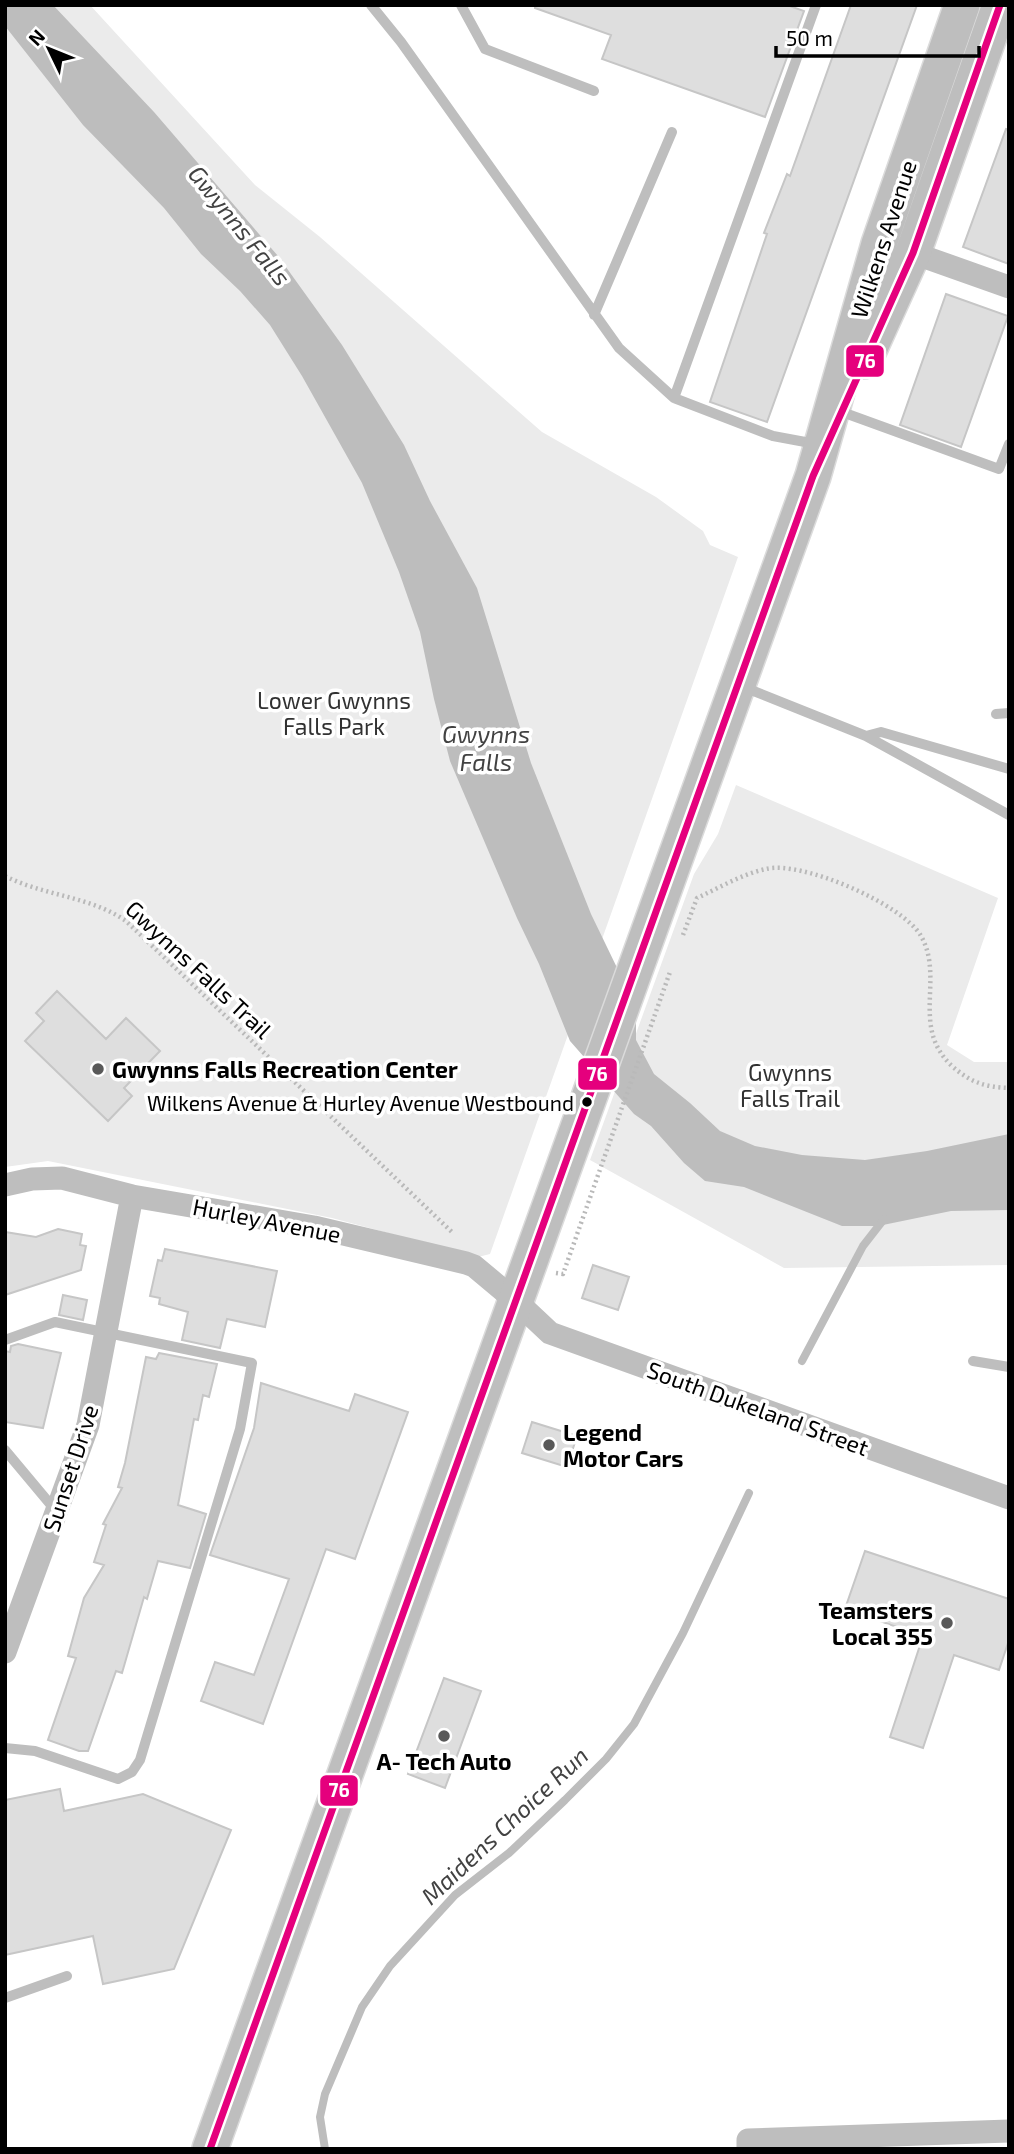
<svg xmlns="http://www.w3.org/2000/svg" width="1014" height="2154" font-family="'Exo 2',sans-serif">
  <rect width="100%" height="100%" fill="#fff"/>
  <path fill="#ebebeb" d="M5,5H90L255,185L320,237L542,432L656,497L703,531L710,545L738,557L490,1254L478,1257L332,1218L48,1161L5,1167Z
    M736,785L998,898L947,1045L974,1062H1009V1265L784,1268L590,1160L694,874L718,834Z"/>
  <path fill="#bdbdbd" d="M5,5H53L154,112L278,256L342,345L404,445L430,501L477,588L531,763L591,914L636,1007V1040L654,1074L690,1103L720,1131L755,1146L802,1155L865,1160L927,1151L1009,1134V1210L951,1211L878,1226H842L744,1187L705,1181L684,1163L651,1126L634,1114L570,1041L539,964L517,918L450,761L434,699L420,632L399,572L362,483L302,376L270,325L240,291L201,254L164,208L83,125L5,26Z"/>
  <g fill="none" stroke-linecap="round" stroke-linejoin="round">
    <path stroke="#bdbdbd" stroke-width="8" d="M802,1361L863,1246L884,1219
      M325,2149L320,2117L325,2094L362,2007L390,1966L455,1895L509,1853L565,1800L606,1759L634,1724L683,1633L749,1493"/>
  </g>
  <path fill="#dedede" stroke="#c6c6c6" stroke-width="2" d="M535,5H787L804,11L765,117L602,59L611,35L535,8Z
    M851,5H917L767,422L710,402L767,234L764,233L787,174L790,176Z
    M1006,129L1009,130V264L963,247Z
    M946,294L1008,316L961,447L900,425Z
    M57,991L106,1039L126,1018L160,1051L124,1088L132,1096L108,1121L25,1041L44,1021L36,1013Z
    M58,1229L82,1234L80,1245L86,1246L81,1270L5,1295V1232L36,1237Z
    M165,1249L277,1271L265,1327L227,1319L220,1348L182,1340L188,1312L159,1304L160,1298L150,1296L158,1260L162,1261Z
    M593,1265L629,1277L618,1310L582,1298Z
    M63,1295L87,1300L83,1320L59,1315Z
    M18,1344L61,1353L43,1428L5,1422V1351L10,1352L11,1346Z
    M159,1353L217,1364L209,1397L203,1395L198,1420L194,1419L178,1505L206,1514L190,1568L158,1561L147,1599L144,1597L122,1673L116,1671L88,1751H79L48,1740L76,1658L68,1656L84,1598L104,1565L94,1562L106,1525L103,1524L122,1488L118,1487L125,1463L146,1357L156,1359Z
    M261,1383L349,1411L355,1394L408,1412L355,1559L326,1549L263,1724L201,1701L215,1662L254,1675L289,1579L210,1555L254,1428Z
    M532,1422L577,1436L567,1467L522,1453Z
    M865,1551L1009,1599V1640L999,1670L954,1655L923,1748L890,1737L923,1636L845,1609Z
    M444,1678L481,1691L445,1788L408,1774Z
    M60,1789L64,1811L143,1794L231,1830L174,1969L103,1984L93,1936L5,1955V1800Z"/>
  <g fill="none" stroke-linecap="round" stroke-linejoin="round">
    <g stroke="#dbdbdb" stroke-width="38">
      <path id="primary" d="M864,361L913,253L1000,5
        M210,2149L813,476L879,244L962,5"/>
    </g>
    <path stroke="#b9b9b9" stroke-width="4.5" stroke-dasharray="2 3.5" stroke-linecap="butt" d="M5,876C44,896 90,896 126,921L454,1234
      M683,935L697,898C719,888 742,874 766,869C801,860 903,904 921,936C945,978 910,1027 952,1066C970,1082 984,1087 1009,1088
      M556,1273L563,1274L670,972"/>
    <path stroke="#bebebe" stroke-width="10" d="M371,5L401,42L619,348L674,398
      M461,5L485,49L594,91
      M594,315L672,132
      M842,412L999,469L1009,444
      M816,444L773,436L674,398L816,5
      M741,686L866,736L1009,815
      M996,714L1009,713
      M866,736L881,732L1009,769
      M5,1340L55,1322L252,1363L240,1429L140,1760L132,1772L118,1779L35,1751L5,1748
      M973,1361L1009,1367
      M5,1450L56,1511
      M5,1998L67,1976"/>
    <path stroke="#bebebe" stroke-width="23" d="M913,253L1009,287
      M5,1185L32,1179L62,1178L132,1196L314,1227L466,1263L474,1266L517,1302L550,1333L1009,1498
      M5,1652L88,1425L132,1196
      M748,2149V2140L1009,2131"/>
    <use href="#primary" stroke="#bebebe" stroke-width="35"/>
    <g stroke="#fff" stroke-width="12">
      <path id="bus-1" d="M210,2149L813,476L913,253L1000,5"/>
    </g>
    <use href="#bus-1" stroke="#e5007d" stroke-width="7"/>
  </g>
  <g fill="#595959" stroke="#fff" stroke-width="2.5">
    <circle cx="98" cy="1069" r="7"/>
    <circle cx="549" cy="1445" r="7"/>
    <circle cx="947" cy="1623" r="7"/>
    <circle cx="444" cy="1736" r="7"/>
  </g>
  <circle fill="#000" stroke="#fff" stroke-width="2.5" cx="587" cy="1102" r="6"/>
  <g text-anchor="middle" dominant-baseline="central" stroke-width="7" stroke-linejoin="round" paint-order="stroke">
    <g font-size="21" fill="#000" stroke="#fff" text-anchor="end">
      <text x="574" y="1102">Wilkens Avenue &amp; Hurley Avenue Westbound</text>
    </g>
    <g font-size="23" fill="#000" stroke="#fff">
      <text transform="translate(883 239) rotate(-72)">Wilkens Avenue</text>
      <text transform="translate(199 969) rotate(43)">Gwynns Falls Trail</text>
      <text transform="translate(267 1220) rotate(11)">Hurley Avenue</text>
      <text transform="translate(758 1408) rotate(20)">South Dukeland Street</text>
      <text transform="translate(70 1468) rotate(-72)">Sunset Drive</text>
    </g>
    <g font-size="23" fill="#313131" stroke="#fff">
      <text x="334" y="700">Lower Gwynns<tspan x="334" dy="26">Falls Park</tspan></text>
      <text x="790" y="1072">Gwynns<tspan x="790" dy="26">Falls Trail</tspan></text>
    </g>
    <g font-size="23" font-weight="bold" fill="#000" stroke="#fff" text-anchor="start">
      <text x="112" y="1069">Gwynns Falls Recreation Center</text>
      <text x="563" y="1432">Legend<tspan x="563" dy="26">Motor Cars</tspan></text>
      <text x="933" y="1610" text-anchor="end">Teamsters<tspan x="933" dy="26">Local 355</tspan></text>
      <text x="444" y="1761" text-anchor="middle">A- Tech Auto</text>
    </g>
    <g font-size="24" font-style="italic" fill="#424242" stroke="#fff">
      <text transform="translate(240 225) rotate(51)">Gwynns Falls</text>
      <text x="486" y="733">Gwynns<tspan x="486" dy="28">Falls</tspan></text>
      <text transform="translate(504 1825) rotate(-43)">Maidens Choice Run</text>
    </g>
  </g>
  <g stroke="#fff" stroke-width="2.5">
    <rect x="845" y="344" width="40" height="34" rx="7" fill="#e5007d"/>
    <rect x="577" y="1057" width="41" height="34" rx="7" fill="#e5007d"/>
    <rect x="319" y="1774" width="40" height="33" rx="7" fill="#e5007d"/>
  </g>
  <g font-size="19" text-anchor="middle" font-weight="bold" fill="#fff">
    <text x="865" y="368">76</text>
    <text x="597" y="1081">76</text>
    <text x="339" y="1797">76</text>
  </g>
  <rect width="1014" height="2154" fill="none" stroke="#000000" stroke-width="14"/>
  <g transform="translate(49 49) rotate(313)" stroke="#ffffff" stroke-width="5" paint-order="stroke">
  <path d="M0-5L12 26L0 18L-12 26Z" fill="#000000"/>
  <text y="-10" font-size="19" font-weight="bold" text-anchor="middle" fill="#000000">N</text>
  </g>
  <path d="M776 46v10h203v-10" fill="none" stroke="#000000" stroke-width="3.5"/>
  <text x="786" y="46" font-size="21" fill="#000000" stroke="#ffffff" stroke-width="5" paint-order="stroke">50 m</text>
</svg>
